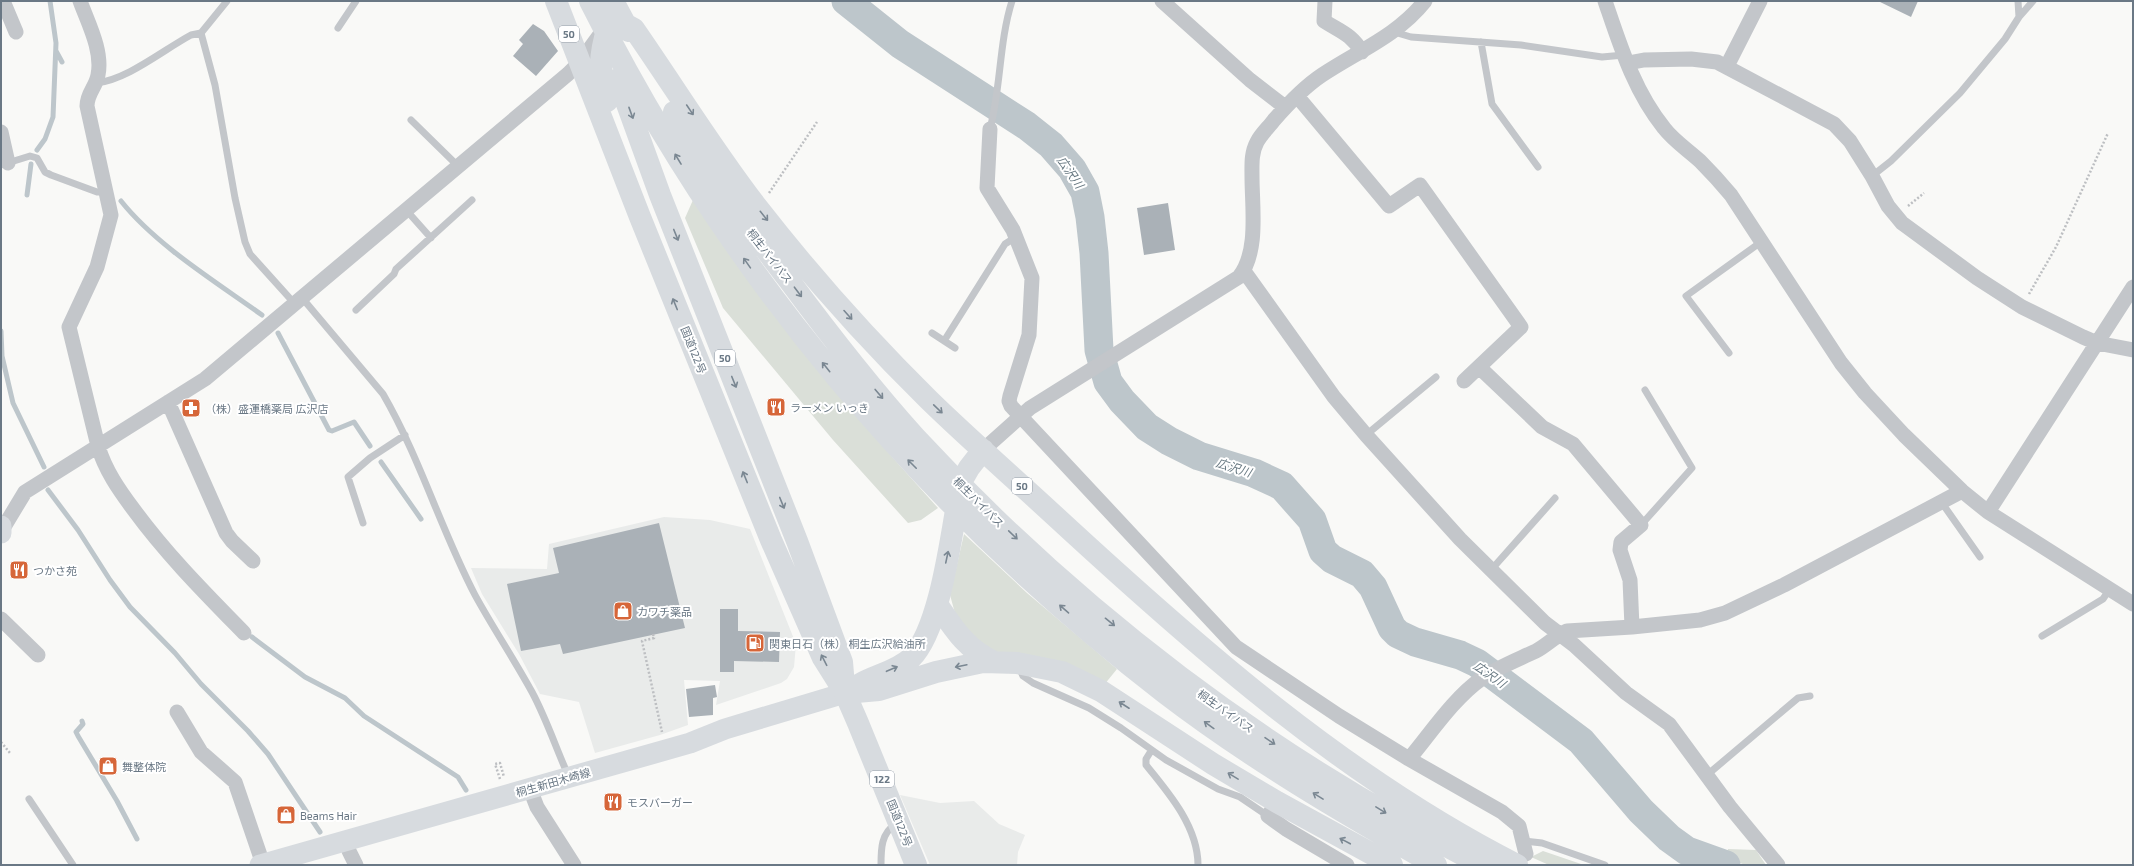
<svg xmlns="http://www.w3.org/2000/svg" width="2134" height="866" font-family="'Exo 2','Noto Sans JP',sans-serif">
  <rect width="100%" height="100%" fill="#f9f9f7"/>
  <path fill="#e9ebea" d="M664,517L710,520L750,529L796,644L794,667L787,679L781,683L716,705L720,681L684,680L688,725L660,735L595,753L579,702L540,694L519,654L482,594L471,568L547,569L549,544Z
    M900,795L940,803L974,801L999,824L1025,835L1018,852L1017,865H930Z"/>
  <path fill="#dadfd8" d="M693,200L893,458L938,508L921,520L908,523L833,440L723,308L685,218Z
    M964,534L1027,593L1117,669L1104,685L985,649L958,624L950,595Z
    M1608,763L1710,865H1697Z
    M1728,849L1756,850L1766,865H1745L1726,857Z
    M1543,851L1584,865H1549L1531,857Z"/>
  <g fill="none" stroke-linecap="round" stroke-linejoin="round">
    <path stroke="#bdc6cb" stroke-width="5" d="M56,51L62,62
      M37,150L45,139L53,117L56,43L50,1
      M27,195L31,164
      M121,201C156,245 216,282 262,315
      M1,331L2,356L13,403L44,467
      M278,333L329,430L332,431L354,422L370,446
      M381,462L421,519
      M48,490L78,530L110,580L130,607L175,653L201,684L248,731L268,754L320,832
      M252,637L305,677L345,698L364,716L458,777L466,790
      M82,721L83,724L76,732L78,736L117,801L137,839"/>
    <path stroke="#bdc6cb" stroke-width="29" d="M846,1L900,44L1027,126L1051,145L1072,169L1085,192L1090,217L1094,253L1099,350L1108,382L1122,401L1147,427L1169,441L1199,456L1254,473L1282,486L1312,520L1323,551L1332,559L1362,574L1373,587L1392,628L1398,634L1415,642L1460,655L1477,663L1581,741L1641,811L1669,838L1687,851L1726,865"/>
  </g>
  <path fill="#aab1b7" d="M1878,1H1918L1911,17Z
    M533,24L544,31L558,51L536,76L513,56L523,44L519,40Z
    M1168,203L1175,250L1144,255L1137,208Z
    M659,523L685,628L563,654L560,644L521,651L507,584L559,573L553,548Z
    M720,609H738V631L780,632L779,662L734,661V672H720Z
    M715,685L717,697L713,698V715L689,717L686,689Z"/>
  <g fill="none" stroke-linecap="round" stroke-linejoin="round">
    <path stroke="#bdbfc2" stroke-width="2.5" stroke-dasharray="2 2" stroke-linecap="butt" d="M769,193L817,122
      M1908,206L1924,193
      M2029,294L2056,247L2108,133
      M653,634L654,638L642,641L662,732
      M1,742L10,753
      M500,779L495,764L500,763L504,777"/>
    <path stroke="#c3c6ca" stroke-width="7" d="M2019,17L2033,1
      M338,28L356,1
      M1394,32L1411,37L1521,45L1602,57L1624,55
      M201,33L215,85L235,198L245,242L250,254L295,304
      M1481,42L1492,104L1538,167
      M96,83C127,80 163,50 191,35L201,33L227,1
      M411,120L459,167
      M990,129C1001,87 999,42 1012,1
      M1,165L30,156L37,158L45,172L51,175L97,192H107
      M1872,176L1891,161L1960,93L2005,39L2019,17L2018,1
      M407,211L431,238
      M303,299L383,394C420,458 441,530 475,595C493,628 514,659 532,692C546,718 556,748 568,775
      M356,310L394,274L396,269L472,200
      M932,333L955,348
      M944,341L1005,244L1016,237
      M1729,353L1686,296L1761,242
      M1366,435L1436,377
      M1942,503L1980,557
      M363,523L348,477L370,458L405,435
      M1641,525L1692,468L1645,390
      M1491,570L1555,498
      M2042,636L2103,599L2109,590
      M1019,667L1023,676L1033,683L1089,708L1121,728L1166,760L1218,789L1240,797L1268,816
      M1151,751L1146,759V765C1169,793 1198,827 1198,865
      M1707,775L1798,698L1810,696
      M29,799L73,865
      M1524,841L1542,843L1605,865
      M881,865C881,849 881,833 896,824"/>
    <path stroke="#c3c6ca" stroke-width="15" d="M3,1L16,32
      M80,1C88,23 103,51 98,75C96,87 87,93 87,106L111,215L97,267L69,327L98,446C105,470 119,490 134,510C167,555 205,593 244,633
      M1162,1L1250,80L1285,107
      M1325,1L1324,21C1341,32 1351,34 1362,52
      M1605,1C1620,45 1634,91 1664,128C1674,141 1688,150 1700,161C1711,172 1721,183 1731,195L1841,363L1865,393L1904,435L1962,491L1988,512L2133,604
      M1628,63L1644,60L1691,59L1717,62L1834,124L1850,141L1872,176L1888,206L1902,223L1977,278L2022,307L2083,337L2097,343L2133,350
      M1727,66L1760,1
      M1297,96L1389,206L1420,185L1521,327L1464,381
      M990,129L987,188L1013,230L1032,278L1029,335L1010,396L1009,401L1011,406L1236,647L1339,716L1409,759L1502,812L1519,826L1526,854
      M1,132L8,163
      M1244,271L1334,397L1366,435L1460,539L1545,623L1574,645L1626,693L1669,724L1730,807L1778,865
      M1479,367L1542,427L1573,444L1641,525L1621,542L1620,550L1630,580L1632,627
      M168,402L226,533L232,541L253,561
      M983,450L1030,408L1239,277C1259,252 1252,207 1252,177C1252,165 1251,153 1257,142C1261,134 1269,127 1274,120C1288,104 1304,87 1322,75C1358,51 1397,36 1425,1
      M1988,512L2133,287
      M2,530L25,492L205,379L568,74L580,62L602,32
      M1,619L38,655
      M177,712L201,752L235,782L263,864
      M1409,759C1430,734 1454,698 1481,679C1498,667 1517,660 1536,651C1547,645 1555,636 1567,631L1632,627L1700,620L1725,613L1784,585L1962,491
      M530,789L537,807L574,865
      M1277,802L1268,816L1286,829L1347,865
      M347,840L349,851L356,865"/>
    <path stroke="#d7dbdf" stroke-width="21" d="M1,526V533
      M260,865L690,743L725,729L845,693"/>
    <path stroke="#d7dbdf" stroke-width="22" d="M556,1L640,217L771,540L823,658L845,693L858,723L916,865
      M590,1C727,274 923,506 1165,693C1250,758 1343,813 1436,865
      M613,1L629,31
      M611,20L621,22L634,29C675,88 713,150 757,207C810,275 868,340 929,400C970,440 1014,478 1056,517C1198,648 1344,777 1517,865
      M621,77L627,104L660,195L797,541L842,662L844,686
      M607,101C600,69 598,59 608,27
      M674,112C688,136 702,160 718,184C740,217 764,247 788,279C828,333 870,387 915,437C1077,612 1269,758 1483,865
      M937,604C954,629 966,649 994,662
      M860,684C876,675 897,671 911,658C942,627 952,526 961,482L969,468L983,450
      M845,693L879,690L936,672L983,662L1017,663L1062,672L1101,691L1213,764L1277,802L1392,865"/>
  </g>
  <defs><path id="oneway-shaft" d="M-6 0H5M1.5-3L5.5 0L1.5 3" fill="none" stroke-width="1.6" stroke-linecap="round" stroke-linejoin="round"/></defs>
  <g stroke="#7a8792">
    <use href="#oneway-shaft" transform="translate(690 110) rotate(56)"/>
    <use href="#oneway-shaft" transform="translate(631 113) rotate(70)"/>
    <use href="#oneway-shaft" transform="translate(678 159) rotate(-121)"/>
    <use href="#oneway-shaft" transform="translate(764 216) rotate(51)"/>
    <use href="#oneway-shaft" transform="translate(676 235) rotate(68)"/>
    <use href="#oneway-shaft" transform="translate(747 263) rotate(-125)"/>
    <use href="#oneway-shaft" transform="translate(798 292) rotate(53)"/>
    <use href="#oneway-shaft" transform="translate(675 304) rotate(-112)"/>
    <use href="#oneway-shaft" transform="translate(848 315) rotate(48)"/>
    <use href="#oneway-shaft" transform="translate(826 367) rotate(-129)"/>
    <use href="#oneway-shaft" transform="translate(734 382) rotate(68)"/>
    <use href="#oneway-shaft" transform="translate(879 394) rotate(50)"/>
    <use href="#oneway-shaft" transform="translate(938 409) rotate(44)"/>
    <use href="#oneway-shaft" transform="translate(912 464) rotate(-135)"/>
    <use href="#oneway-shaft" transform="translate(745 477) rotate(-112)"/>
    <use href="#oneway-shaft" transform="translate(782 503) rotate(68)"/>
    <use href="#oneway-shaft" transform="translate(1013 535) rotate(44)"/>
    <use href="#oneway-shaft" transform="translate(947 557) rotate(-78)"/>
    <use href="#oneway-shaft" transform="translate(1064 609) rotate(-139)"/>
    <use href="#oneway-shaft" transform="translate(1110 622) rotate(39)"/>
    <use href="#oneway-shaft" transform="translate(824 660) rotate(-117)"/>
    <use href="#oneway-shaft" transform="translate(961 666) rotate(168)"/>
    <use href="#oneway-shaft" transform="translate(892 669) rotate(-23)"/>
    <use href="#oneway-shaft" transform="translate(1124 705) rotate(-147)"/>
    <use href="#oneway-shaft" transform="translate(1209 725) rotate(-144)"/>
    <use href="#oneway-shaft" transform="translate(1270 741) rotate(34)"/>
    <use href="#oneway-shaft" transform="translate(1233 776) rotate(-149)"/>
    <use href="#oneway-shaft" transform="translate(1318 796) rotate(-148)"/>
    <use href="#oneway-shaft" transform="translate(1381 810) rotate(31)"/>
    <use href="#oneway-shaft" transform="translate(1345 841) rotate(-152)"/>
  </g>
  <defs>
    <g id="restaurant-square" transform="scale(1)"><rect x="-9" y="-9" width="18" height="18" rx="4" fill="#d66639" stroke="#fff"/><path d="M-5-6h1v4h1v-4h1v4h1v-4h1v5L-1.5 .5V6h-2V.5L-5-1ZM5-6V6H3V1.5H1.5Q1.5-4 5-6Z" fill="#fff"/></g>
    <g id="pharmacy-square" transform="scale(1)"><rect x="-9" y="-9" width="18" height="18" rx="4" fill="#d66639" stroke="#fff"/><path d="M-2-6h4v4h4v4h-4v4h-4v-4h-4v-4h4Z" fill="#fff"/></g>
    <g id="shop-square" transform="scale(1)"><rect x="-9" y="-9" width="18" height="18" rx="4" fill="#d66639" stroke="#fff"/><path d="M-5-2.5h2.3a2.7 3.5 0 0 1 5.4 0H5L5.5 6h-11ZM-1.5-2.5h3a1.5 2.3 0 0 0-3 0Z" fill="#fff"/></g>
    <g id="fuel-square" transform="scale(1)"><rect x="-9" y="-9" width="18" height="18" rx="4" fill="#d66639" stroke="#fff"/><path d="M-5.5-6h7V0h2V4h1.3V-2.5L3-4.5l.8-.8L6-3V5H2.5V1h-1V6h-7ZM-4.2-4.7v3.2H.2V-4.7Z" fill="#fff"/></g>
  </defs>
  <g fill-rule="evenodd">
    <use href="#restaurant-square" x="776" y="407"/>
    <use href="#pharmacy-square" x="191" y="408"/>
    <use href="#restaurant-square" x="19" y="570"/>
    <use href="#shop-square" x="623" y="611"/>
    <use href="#fuel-square" x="755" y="643"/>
    <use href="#shop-square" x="108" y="766"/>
    <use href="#restaurant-square" x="613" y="802"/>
    <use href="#shop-square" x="286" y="815"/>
  </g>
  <g text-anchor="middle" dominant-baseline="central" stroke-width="4" stroke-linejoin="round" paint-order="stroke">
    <g fill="#fff" stroke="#97a0aa" stroke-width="1">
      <rect x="559" y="26" width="20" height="16" rx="3"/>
      <rect x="715" y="350" width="20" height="16" rx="3"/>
      <rect x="1012" y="478" width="20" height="16" rx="3"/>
      <rect x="870" y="771" width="24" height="16" rx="3"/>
    </g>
    <g font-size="10" font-weight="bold" fill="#6a7885">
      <text x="569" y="34">50</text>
      <text x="725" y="358">50</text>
      <text x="1022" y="486">50</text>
      <text x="882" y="779">122</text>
    </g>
    <g font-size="11" fill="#6a7885" stroke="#fff">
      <text transform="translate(770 256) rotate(52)">桐生バイパス</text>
      <text transform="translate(694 350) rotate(68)">国道122号</text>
      <text transform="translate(979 502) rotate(45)">桐生バイパス</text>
      <text transform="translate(1226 711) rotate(35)">桐生バイパス</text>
      <text transform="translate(553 782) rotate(-16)">桐生新田木崎線</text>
      <text transform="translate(900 823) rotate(68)">国道122号</text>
    </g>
    <g font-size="11" fill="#6a7885" stroke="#fff" text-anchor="start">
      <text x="790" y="407">ラーメン いっき</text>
      <text x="205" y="408">（株）盛運橋薬局 広沢店</text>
      <text x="33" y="570">つかさ苑</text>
      <text x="637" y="611">カワチ薬品</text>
      <text x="769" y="643">関東日石（株） 桐生広沢給油所</text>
      <text x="122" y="766">舞整体院</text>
      <text x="627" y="802">モスバーガー</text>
      <text x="300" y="815">Beams Hair</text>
    </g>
    <g font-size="12" font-style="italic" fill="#667780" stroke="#fff">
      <text transform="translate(1071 172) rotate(55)">広沢川</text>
      <text transform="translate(1234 467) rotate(18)">広沢川</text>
      <text transform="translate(1490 674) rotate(35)">広沢川</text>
    </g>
  </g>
  <rect width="2134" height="866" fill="none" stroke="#6a7885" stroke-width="4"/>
</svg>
